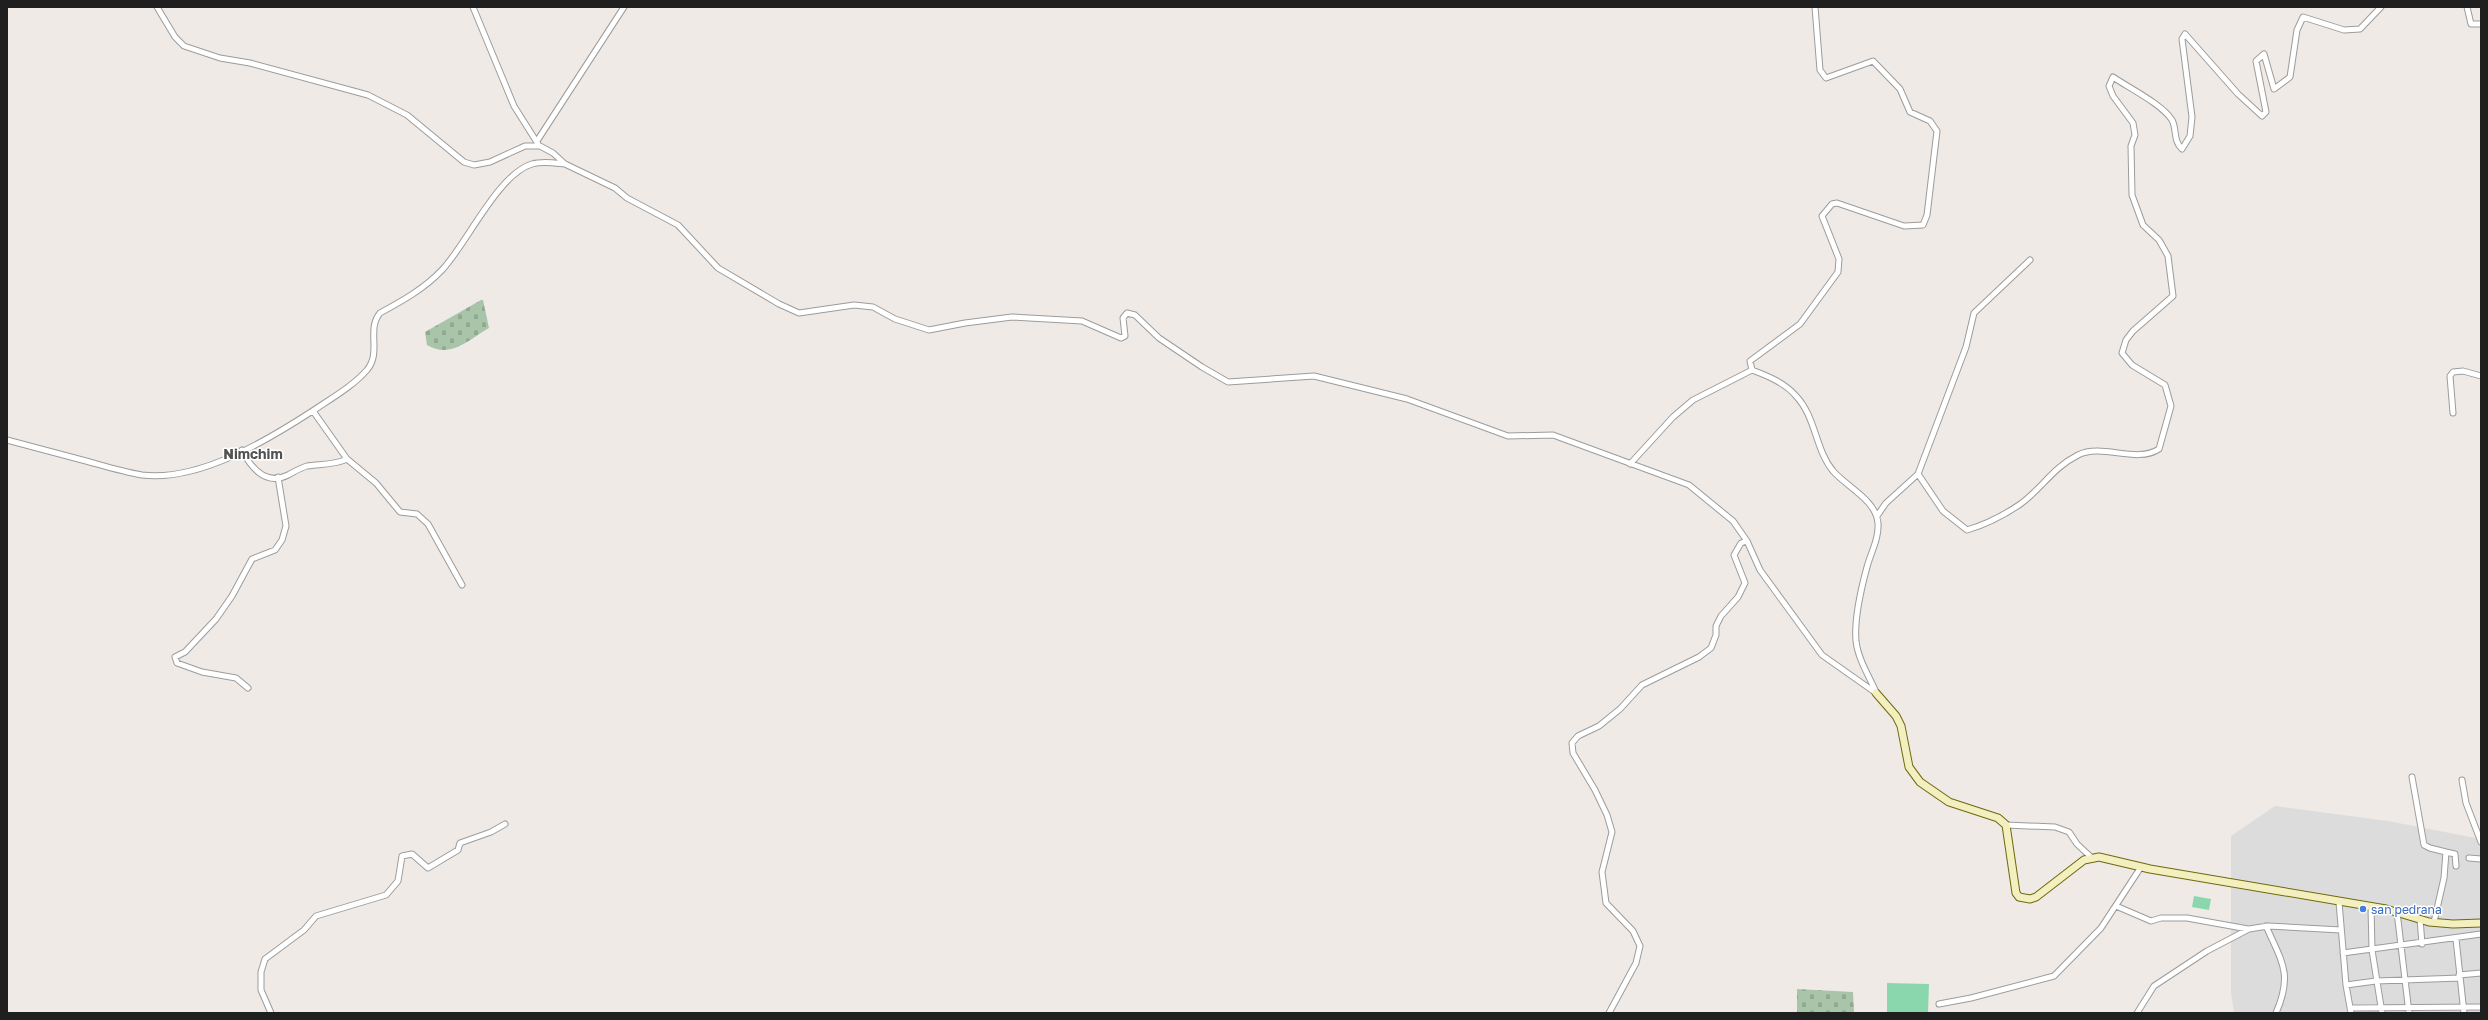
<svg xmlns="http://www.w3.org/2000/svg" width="2488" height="1020" font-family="'Golos Text',sans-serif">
  <defs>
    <pattern id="cemetery-stones" width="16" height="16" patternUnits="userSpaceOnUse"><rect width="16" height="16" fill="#a9c5a9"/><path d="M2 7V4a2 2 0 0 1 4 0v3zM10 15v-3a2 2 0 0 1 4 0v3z" fill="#91a991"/></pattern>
  </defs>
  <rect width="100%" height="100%" fill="#efeae6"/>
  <path fill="#dddcdc" d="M2275,806L2388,821L2481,839V1013H2234L2231,993V836Z"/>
  <path fill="url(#cemetery-stones)" d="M481,300H483L489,328C468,340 451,359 427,345L425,332Z
    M1797,989L1853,992L1854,1013H1797Z"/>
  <path fill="#8ad7ae" d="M2194,896L2211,899L2209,910L2192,907Z
    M1887,983L1929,984L1928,1013H1887Z"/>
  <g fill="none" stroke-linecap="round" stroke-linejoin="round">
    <g stroke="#9c9c9c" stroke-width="7">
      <path id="street" d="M157,7L175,37L184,46L220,58L250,63L368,95L407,115L464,162L474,165L490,162L525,146H540L553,153L565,164L615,188L627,198L678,225L718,268L779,304L799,313L854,305L873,307L895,319L929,330L965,323L1012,317L1082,321L1121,338L1125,336L1123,318L1127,313L1135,315L1159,338L1202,367L1228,382L1314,376L1407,399L1508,436L1553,435L1689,485L1733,521L1747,541L1760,570L1822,655L1876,693
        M473,7L514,106L538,144
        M1815,7L1820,70L1826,78L1873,61L1900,89L1910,112L1930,121L1937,131L1927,215L1923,225L1904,226L1837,203L1832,204L1822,216L1839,259L1838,272L1800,324L1750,361L1752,370C1768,376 1785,383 1796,396C1816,417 1815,449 1833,471C1847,487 1876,500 1878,523C1879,539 1871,552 1867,567C1861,589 1854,618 1856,641C1858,659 1869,676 1876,692
        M2467,7L2471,24H2481
        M537,141L624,7
        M313,411L347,459L376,483L400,512L417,514L428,524L462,585
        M2453,413L2450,376L2453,372L2463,371L2481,376
        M7,440C33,447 60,454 86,461C104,466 123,472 142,475C199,482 268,440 314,410C332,398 353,386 367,370C382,352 366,330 380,313C402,301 424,289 442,270C466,245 498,174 532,164C543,161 554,163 565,164
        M242,450C251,468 266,486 288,475C294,472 300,468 307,466C319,464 336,465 347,459
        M1630,464L1673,417L1693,400L1752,370
        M1918,474L1943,511L1967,530C1984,525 2004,515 2019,505C2041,490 2052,468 2078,455C2103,443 2136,464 2159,449L2171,406L2165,385L2132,365L2122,353L2126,340L2133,331L2173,296L2168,256L2159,240L2143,225L2132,195L2131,146L2135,135L2133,123L2113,96L2109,86L2113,77C2129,88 2162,104 2172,120C2177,129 2173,141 2182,149L2190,136L2192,117L2182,39L2185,34L2238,94L2262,116L2266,112L2256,61L2264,54L2274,89L2290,77L2297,30L2303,17L2344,30L2360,29L2381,7
        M1877,516L1886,503L1918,474L1966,347L1974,313L2030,260
        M248,688L236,678L202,672L177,663L175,657L185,652L216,619L232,596L252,559L275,550L282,540L286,526L278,477
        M2412,777L2424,845L2430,848L2446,852L2444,878L2434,922
        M2462,780L2466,803L2481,842
        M2006,825L2055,827L2069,832L2077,844L2092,858
        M2446,852L2455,854L2456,866
        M2469,858L2481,859
        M2339,902L2346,985L2351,1013
        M2116,906L2151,921L2161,918H2187L2248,929
        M2371,907L2372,950L2382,1013
        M2397,912L2409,1013
        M2420,919L2422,944
        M2266,926C2282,962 2293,974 2276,1013
        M2456,939L2464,1013
        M2343,953L2481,934
        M2459,975L2481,973
        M2346,985L2376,981L2460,978
        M1939,1004L1971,998L2054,976L2101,928L2141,867
        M2351,1008L2481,1007
        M271,1013L261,990V972L265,959L304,930L316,916L386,895L398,881L402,856L412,854L428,868L458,850L460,843L491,832L505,824
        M1609,1013L1636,963L1640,946L1633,931L1606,903L1602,872L1612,832L1607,815L1595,790L1573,753L1572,743L1578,736L1599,726L1620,709L1642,685L1699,657L1711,648L1716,635V626L1721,616L1738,597L1745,583L1734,555L1741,543L1747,541
        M2137,1013L2154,986L2207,951L2249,929L2268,926L2341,930"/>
    </g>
    <g stroke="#6d690e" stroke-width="9">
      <path id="secondary" d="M1876,693L1896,716L1901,726L1909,767L1920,782L1949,802L1998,818L2006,825L2016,893L2019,897L2030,899L2036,897L2084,860L2099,857L2150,869L2386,909L2429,922L2453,924L2481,923"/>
    </g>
    <use href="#street" stroke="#fff" stroke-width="5"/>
    <use href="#secondary" stroke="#f4efbe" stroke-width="7"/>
  </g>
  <circle fill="#3f7fe0" stroke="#fff" stroke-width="1.5" cx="2363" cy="909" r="4"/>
  <g text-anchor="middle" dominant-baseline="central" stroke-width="3" stroke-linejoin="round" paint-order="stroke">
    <g font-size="12" fill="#366cbe" stroke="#fff" text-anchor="start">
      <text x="2371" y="909">san pedrana</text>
    </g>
    <g font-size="14" font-weight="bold" fill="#525252" stroke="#fff">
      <text x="253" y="453">Nimchim</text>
    </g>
  </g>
  <rect width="2488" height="1020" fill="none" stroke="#1f1f1f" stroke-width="16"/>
</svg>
